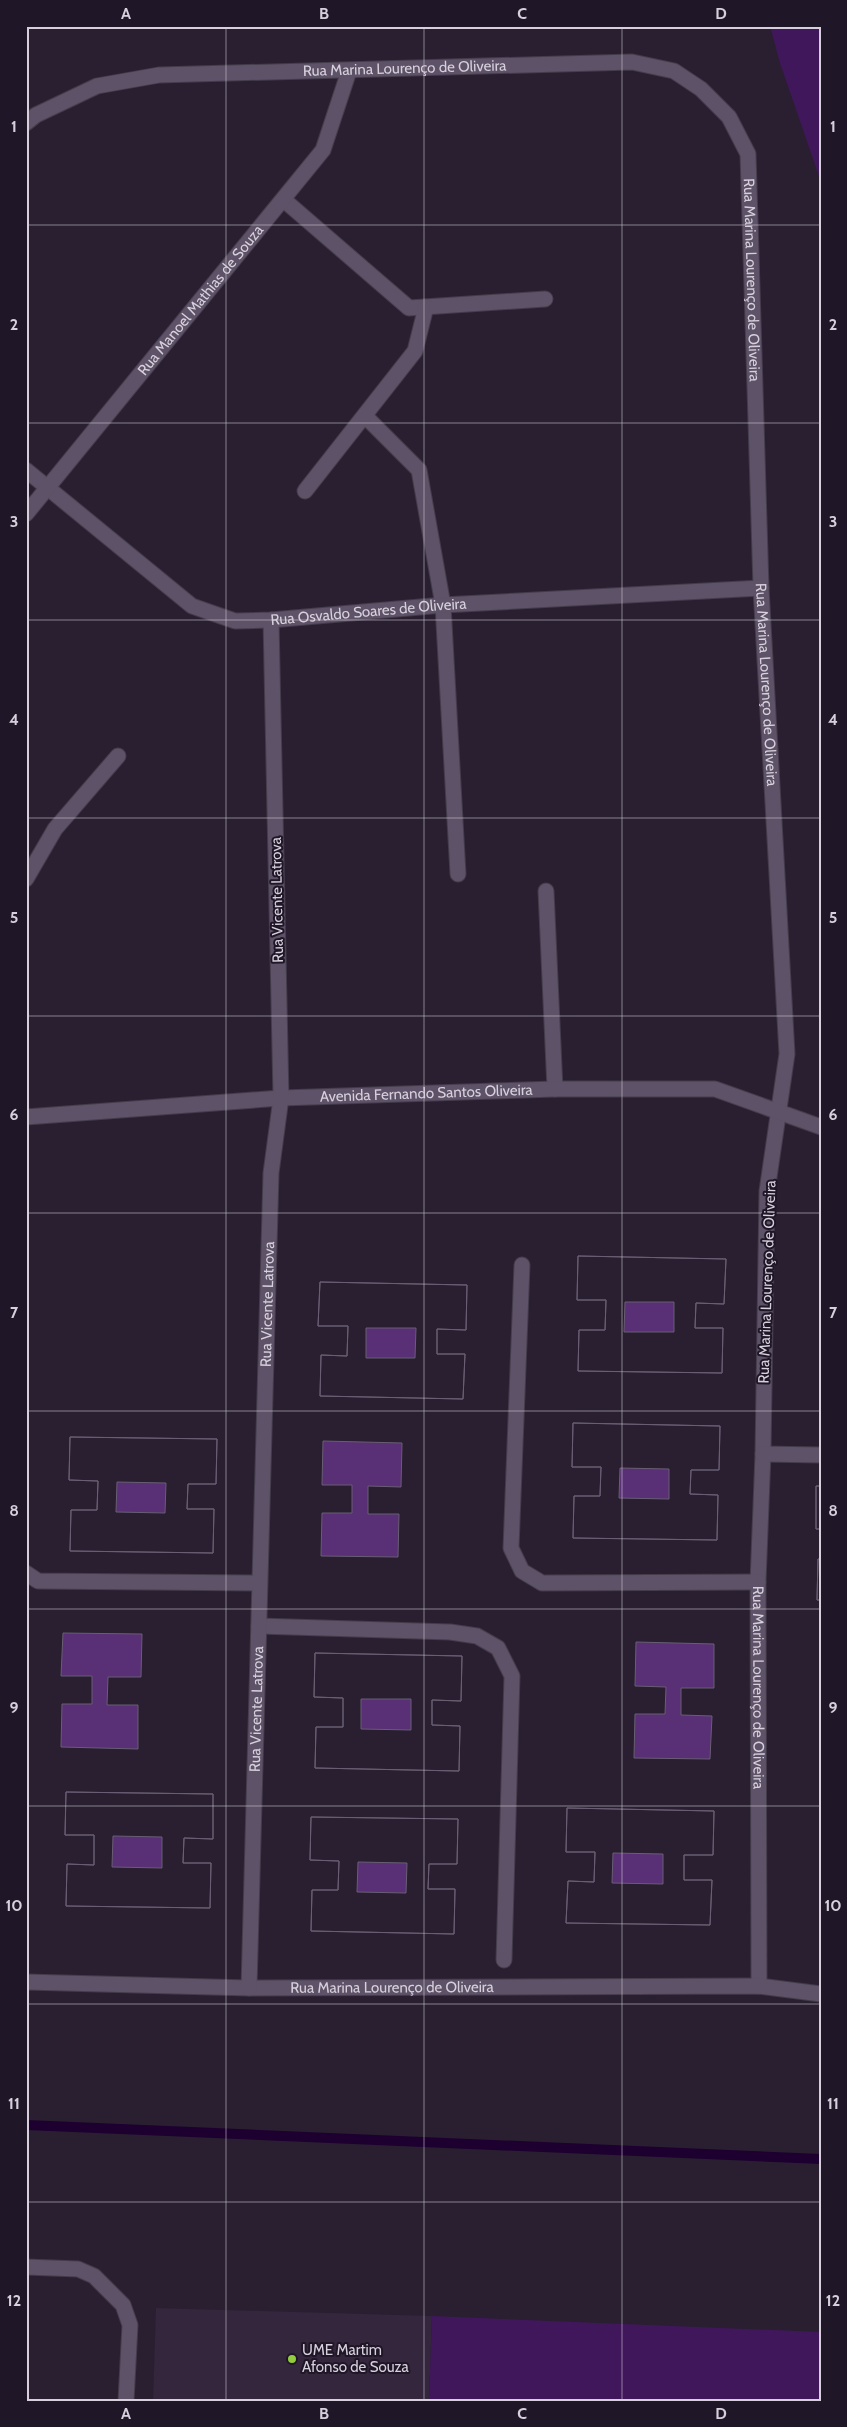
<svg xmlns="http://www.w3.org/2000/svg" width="847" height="2427" font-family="Cabin,sans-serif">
  <rect width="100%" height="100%" fill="#291f31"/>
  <path fill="#33263d" d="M156,2308L432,2316L429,2401H153Z"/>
  <path fill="#41175b" d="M770,26H821V182L780,63Z
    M432,2316L821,2332V2401H429Z"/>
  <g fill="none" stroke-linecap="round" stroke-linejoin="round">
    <path stroke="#1d0030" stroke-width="10" d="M26,2125L821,2159"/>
  </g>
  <path fill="#592f75" stroke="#695e73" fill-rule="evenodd" d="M578,1256L726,1259L724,1304L696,1303L695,1328H723L722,1373L578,1371L579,1330H605L606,1300H577ZM625,1302H674V1332H624Z
    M578,1256L726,1259L724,1304L696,1303L695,1328H723L722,1373L578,1371L579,1330H605L606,1300H577Z
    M320,1282L467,1285L466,1330L437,1329V1354H465L463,1399L320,1396L321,1355L347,1356L348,1326H318ZM366,1328H416L415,1358H366Z
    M320,1282L467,1285L466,1330L437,1329V1354H465L463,1399L320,1396L321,1355L347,1356L348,1326H318Z
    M573,1423L720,1426L719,1470H691L690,1494L718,1495L717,1540L573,1538L574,1496H600L601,1467H572ZM620,1468L669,1469V1499L619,1498Z
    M573,1423L720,1426L719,1470H691L690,1494L718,1495L717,1540L573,1538L574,1496H600L601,1467H572Z
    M70,1437L217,1439L216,1484H188L187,1509H214L213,1553L70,1551L71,1510H97L98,1481L69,1480ZM117,1482L166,1483L165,1513L116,1512Z
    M70,1437L217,1439L216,1484H188L187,1509H214L213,1553L70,1551L71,1510H97L98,1481L69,1480Z
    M323,1441L402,1443L401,1487L368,1486V1514H399L398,1557L321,1556L322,1513H352V1485H322Z
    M816,1486H821V1529H816Z
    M816,1486H821V1529H816Z
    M818,1559H821V1600H817Z
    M818,1559H821V1600H817Z
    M63,1633L142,1634L141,1677H108L107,1705H138V1749L61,1747L62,1704H92V1676H61Z
    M636,1642L714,1644V1688H681V1715L712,1716L710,1759L634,1758L635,1714H665L666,1687L635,1686Z
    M315,1653L462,1656L461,1701L432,1700V1725L460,1726L459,1771L315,1768L316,1727H343V1698L314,1697ZM361,1699H411V1730L361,1729Z
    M315,1653L462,1656L461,1701L432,1700V1725L460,1726L459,1771L315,1768L316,1727H343V1698L314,1697Z
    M66,1792L213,1794V1839L184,1838L183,1863H211L210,1908L66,1906L67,1864L94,1865V1835H65ZM113,1836L162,1837V1868L112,1867Z
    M66,1792L213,1794V1839L184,1838L183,1863H211L210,1908L66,1906L67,1864L94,1865V1835H65Z
    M567,1808L714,1811L713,1855H684V1880H712L710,1925L566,1923L568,1881L594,1882L595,1852H566ZM613,1853L663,1854V1884L612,1883Z
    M567,1808L714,1811L713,1855H684V1880H712L710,1925L566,1923L568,1881L594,1882L595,1852H566Z
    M311,1817L458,1819L457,1864H429L428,1889H455L454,1934L311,1931L312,1890H338L339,1861L310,1860ZM358,1862L407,1863L406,1893L357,1892Z
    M311,1817L458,1819L457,1864H429L428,1889H455L454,1934L311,1931L312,1890H338L339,1861L310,1860Z"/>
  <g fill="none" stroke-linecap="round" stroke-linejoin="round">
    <g stroke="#443c4b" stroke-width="17">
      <g id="street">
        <path id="s1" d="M26,123L36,115L97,86L159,75L632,62L674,71L701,89L729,117L748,154L761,588L787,1054L767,1191L763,1454L758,1582L759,1986"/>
        <path d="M284,200L409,308L545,299"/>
        <path d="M365,416L419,470L443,605L458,874"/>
        <path id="s2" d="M26,470L192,606L235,621L271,620L443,605L761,588"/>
        <path d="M305,491L415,351L426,307"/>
        <path id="s3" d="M26,514L323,150L349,71"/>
        <path d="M26,879L55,829L118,756"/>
        <path d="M546,891L555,1089"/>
        <path id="s4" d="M26,1117L281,1098L555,1089H715L821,1127"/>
        <path d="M522,1265L511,1548L522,1571L542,1583L758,1582"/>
        <path d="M763,1454L821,1455"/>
        <path d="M26,1573L38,1581L259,1583"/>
        <path d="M259,1626L450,1632L477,1636L498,1648L512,1676L504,1960"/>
        <path id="s5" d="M26,1982L249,1988L759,1986L821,1994"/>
        <path id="s6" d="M249,1988L271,1173L281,1098L271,620"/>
        <path d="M26,2267L78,2269L94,2276L123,2305L130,2325L126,2401"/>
      </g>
    </g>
    <use href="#street" stroke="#5d5267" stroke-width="15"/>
  </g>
  <path fill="none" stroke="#d7d0dc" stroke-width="1" stroke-opacity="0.55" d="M226,26V2401M424,26V2401M622,26V2401M26,225H821M26,423H821M26,620H821M26,818H821M26,1016H821M26,1213H821M26,1411H821M26,1609H821M26,1806H821M26,2004H821M26,2202H821"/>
  <circle fill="#92cd3f" stroke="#1f1627" stroke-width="2" cx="292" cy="2359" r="5"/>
  <g text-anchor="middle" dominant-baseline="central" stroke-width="4" stroke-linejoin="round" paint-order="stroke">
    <g font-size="15" fill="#d7d0dc" stroke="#1f1627">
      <text stroke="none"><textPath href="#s1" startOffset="389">Rua Marina Lourenço de Oliveira</textPath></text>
      <text stroke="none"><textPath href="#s1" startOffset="899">Rua Marina Lourenço de Oliveira</textPath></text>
      <text stroke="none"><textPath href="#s3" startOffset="276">Rua Manoel Mathias de Souza</textPath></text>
      <text stroke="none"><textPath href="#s2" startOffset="394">Rua Osvaldo Soares de Oliveira</textPath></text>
      <text stroke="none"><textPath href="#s1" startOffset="1304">Rua Marina Lourenço de Oliveira</textPath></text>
      <text transform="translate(277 900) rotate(-91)">Rua Vicente Latrova</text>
      <text stroke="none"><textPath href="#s4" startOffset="401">Avenida Fernando Santos Oliveira</textPath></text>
      <text transform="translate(767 1282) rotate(-88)">Rua Marina Lourenço de Oliveira</text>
      <text stroke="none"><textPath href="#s6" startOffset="684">Rua Vicente Latrova</textPath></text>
      <text stroke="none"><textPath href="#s1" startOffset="2309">Rua Marina Lourenço de Oliveira</textPath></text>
      <text stroke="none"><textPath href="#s6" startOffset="279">Rua Vicente Latrova</textPath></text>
      <text stroke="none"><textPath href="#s5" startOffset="366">Rua Marina Lourenço de Oliveira</textPath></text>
    </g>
    <g font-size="15" fill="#d7d0dc" stroke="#1f1627" text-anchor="start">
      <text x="302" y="2350">UME Martim<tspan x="302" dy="17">Afonso de Souza</tspan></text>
    </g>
  </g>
  <rect width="847" height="2427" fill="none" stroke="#1f1627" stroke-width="55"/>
  <rect x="28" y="28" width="792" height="2372" fill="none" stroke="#d7d0dc" stroke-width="2"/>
  <g font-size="16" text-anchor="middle" font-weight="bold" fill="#d7d0dc">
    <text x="126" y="19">A</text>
    <text x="324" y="19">B</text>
    <text x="522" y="19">C</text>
    <text x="721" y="19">D</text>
    <text x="14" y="132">1</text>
    <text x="833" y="132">1</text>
    <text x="14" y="330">2</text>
    <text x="833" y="330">2</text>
    <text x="14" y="527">3</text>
    <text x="833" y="527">3</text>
    <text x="14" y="725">4</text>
    <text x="833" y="725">4</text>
    <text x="14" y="923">5</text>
    <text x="833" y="923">5</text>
    <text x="14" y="1120">6</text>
    <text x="833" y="1120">6</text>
    <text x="14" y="1318">7</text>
    <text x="833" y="1318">7</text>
    <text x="14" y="1516">8</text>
    <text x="833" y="1516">8</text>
    <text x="14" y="1713">9</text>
    <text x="833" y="1713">9</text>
    <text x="14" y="1911">10</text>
    <text x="833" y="1911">10</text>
    <text x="14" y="2109">11</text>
    <text x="833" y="2109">11</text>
    <text x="14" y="2306">12</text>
    <text x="833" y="2306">12</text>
    <text x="126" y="2419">A</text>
    <text x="324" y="2419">B</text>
    <text x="522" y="2419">C</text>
    <text x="721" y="2419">D</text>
  </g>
</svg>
